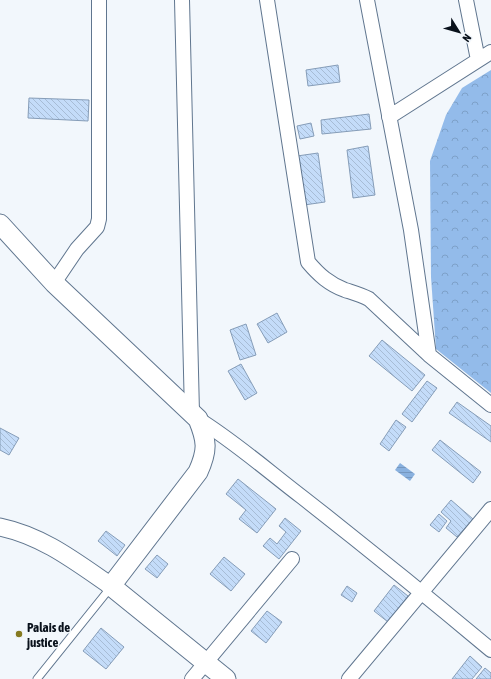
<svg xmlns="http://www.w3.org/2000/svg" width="491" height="679" font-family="'Asap Condensed',sans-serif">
  <defs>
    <pattern id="forest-crowns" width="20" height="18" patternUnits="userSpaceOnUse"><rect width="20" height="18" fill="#93bbea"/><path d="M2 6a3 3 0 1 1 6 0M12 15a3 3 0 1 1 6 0" fill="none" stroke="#7da0c8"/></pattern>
    <pattern id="water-rules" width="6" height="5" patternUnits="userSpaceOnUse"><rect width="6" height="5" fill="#89b1df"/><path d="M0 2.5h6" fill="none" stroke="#7597bf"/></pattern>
    <pattern id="building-back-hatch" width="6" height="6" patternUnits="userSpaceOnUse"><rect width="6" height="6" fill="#c4dcf9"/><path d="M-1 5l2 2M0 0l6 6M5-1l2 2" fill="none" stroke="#a7bcd5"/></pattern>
  </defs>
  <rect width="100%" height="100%" fill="#f2f7fc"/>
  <path fill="url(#forest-crowns)" d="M491,70V393L436,349L431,277L430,161L446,115L462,88Z"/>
  <path fill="url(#water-rules)" d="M400,463L415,474L410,481L395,470Z"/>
  <path fill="url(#building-back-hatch)" stroke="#869db8" d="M338,65L340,82L308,86L306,70Z
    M29,98L89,100L88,121L28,118Z
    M369,114L371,129L322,134L321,120Z
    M311,123L314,136L300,139L297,126Z
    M368,146L375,195L353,198L347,150Z
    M318,153L325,202L304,205L297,156Z
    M277,313L287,332L268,343L257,324Z
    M246,324L256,355L240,360L230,330Z
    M382,340L425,375L412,391L369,356Z
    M241,364L257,393L245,400L228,371Z
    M427,381L437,388L412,422L402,414Z
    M457,402L491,426V442L449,413Z
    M396,420L406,427L389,451L380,444Z
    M0,428L19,438L9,455L0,450Z
    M440,440L481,472L473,483L432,450Z
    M238,479L276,509L257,533L239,519L246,510L226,494Z
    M451,500L473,519L457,537L446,528L451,521L441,512Z
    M439,514L447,521L439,532L430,525Z
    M285,518L301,531L279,559L263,546L270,538L277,544L286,532L279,526Z
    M106,531L125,545L117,556L98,541Z
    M157,555L168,564L157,578L145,569Z
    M224,557L245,574L231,591L210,574Z
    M394,585L408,596L388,622L374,611Z
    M347,586L357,593L352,602L341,595Z
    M267,611L282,622L266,643L251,631Z
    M101,628L124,647L106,669L83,651Z
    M470,656L482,667L472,679H452Z
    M485,668L491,673V679H476Z"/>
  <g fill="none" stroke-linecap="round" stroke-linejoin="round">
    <g stroke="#60768f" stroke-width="9">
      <path id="service" d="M37,679L111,587"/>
    </g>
    <g stroke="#60768f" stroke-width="16">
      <path id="minor" d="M182,0L192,413
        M267,0L308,262C319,275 329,284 345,290C354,293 361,295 369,299L429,355L491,405
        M367,0L411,230L429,355
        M466,0L478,60
        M389,117L491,52
        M54,283L77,249L97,227L99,219V0
        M198,419C235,442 268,471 302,497C366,547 429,598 491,650
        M192,679L292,559
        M349,679L491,509"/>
    </g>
    <g stroke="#60768f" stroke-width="19">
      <path id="tertiary" d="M0,527C43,536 76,562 111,586"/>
    </g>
    <g stroke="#60768f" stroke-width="21">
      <path id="secondary" d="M0,224L54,283L198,419C207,441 208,450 198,472L111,586L226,679"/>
    </g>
    <use href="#service" stroke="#fff" stroke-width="7"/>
    <use href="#minor" stroke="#fff" stroke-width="14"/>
    <use href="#tertiary" stroke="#fff" stroke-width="17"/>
    <use href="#secondary" stroke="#fff" stroke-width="19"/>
  </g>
  <circle fill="#857a20" stroke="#f2f7fc" stroke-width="1.5" cx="19" cy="634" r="4"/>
  <g text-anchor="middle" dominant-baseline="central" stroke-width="3" stroke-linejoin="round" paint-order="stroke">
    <g font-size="13" font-weight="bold" fill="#09111b" stroke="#f2f7fc" text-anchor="start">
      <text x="27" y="627">Palais de<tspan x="27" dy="15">justice</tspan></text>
    </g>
  </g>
  <g transform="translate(459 32) rotate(127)" stroke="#f2f7fc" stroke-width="3" paint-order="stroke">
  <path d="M0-3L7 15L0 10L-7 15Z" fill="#09111b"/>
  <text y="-6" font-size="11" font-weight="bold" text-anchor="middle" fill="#09111b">N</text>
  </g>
</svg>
